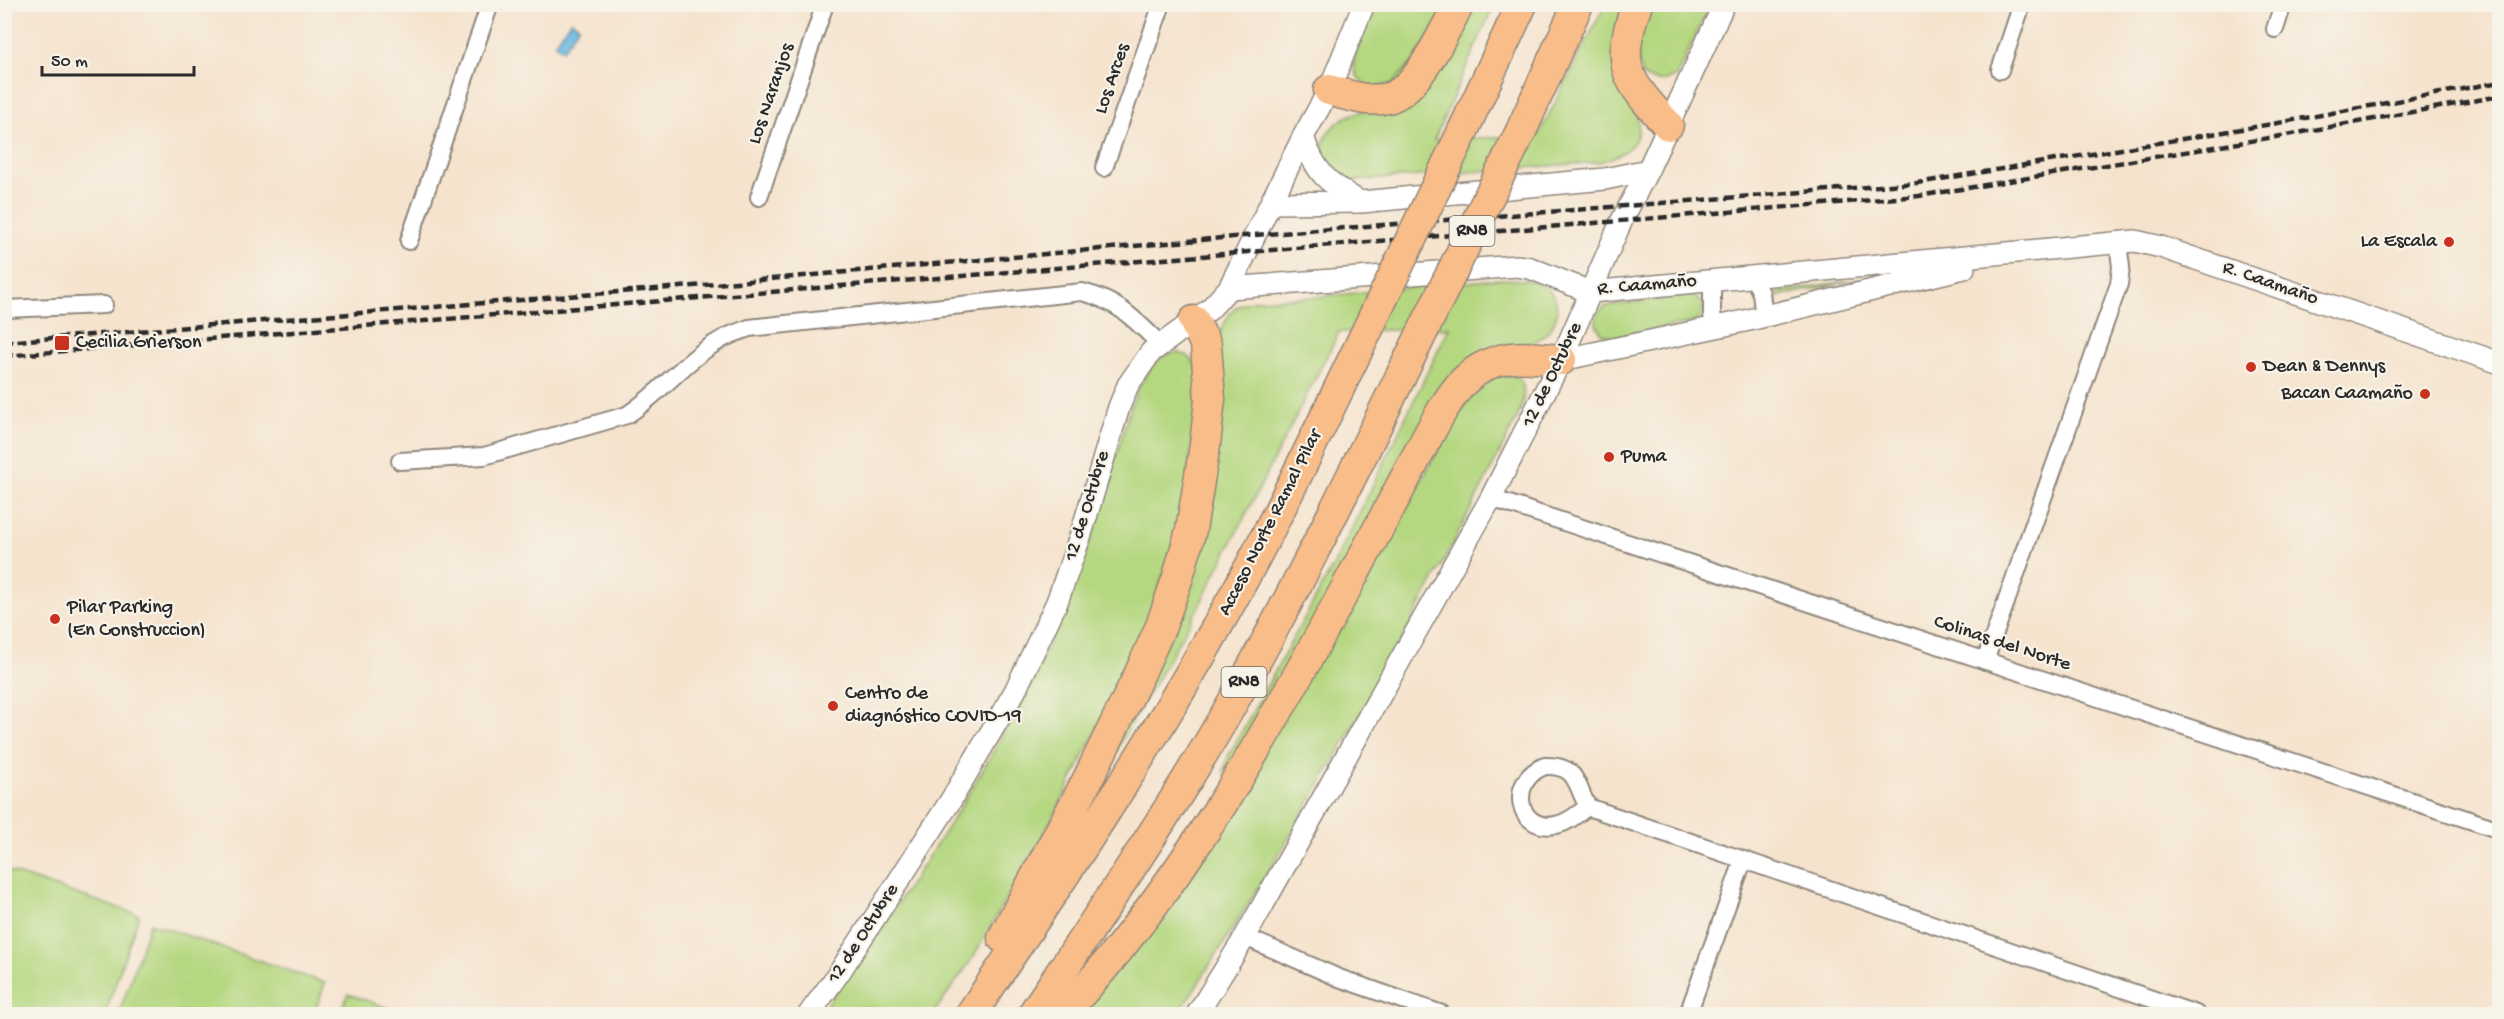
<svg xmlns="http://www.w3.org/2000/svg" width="2504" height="1019" font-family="'Gochi Hand',sans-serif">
  <rect width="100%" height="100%" fill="#f7f3e8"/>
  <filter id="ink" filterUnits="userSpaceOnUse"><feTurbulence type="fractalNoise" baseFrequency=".0167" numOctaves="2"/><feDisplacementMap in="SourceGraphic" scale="12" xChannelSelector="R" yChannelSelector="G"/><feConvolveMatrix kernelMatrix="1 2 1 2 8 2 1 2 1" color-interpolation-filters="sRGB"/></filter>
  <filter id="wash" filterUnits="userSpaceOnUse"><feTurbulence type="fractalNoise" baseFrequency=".008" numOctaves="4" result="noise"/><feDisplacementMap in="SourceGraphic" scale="24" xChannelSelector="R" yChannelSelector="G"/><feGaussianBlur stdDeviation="1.35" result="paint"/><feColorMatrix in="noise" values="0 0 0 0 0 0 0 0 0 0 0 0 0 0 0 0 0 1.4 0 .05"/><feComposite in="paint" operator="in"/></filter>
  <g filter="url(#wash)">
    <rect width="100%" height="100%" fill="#f5e3cd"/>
    <path fill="#b4d77f" stroke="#708155" stroke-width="1.5" d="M1469,4L1494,5L1434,140L1538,136L1605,5H1628L1636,108C1645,142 1629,153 1600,162L1366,180L1345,181C1339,176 1330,171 1327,164C1312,135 1341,116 1366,110Z
      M1376,5H1448L1401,82L1371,88C1363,83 1355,77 1354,67C1352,51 1370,20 1376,5Z
      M1647,5H1710L1677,75C1666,83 1655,83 1642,76L1634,36Z
      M1868,278L1774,297L1778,292Z
      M1498,279C1509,279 1520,279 1531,281C1562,289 1565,319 1542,337C1531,346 1498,351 1484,355L1254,729L1223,773L1229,755L1338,557L1449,328L1339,332L1197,610L1095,787L1167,634L1217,338L1231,311L1242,304L1257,300L1315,297Z
      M1690,295L1697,298L1703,305L1702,315L1696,322L1612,337L1602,334L1596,324L1597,313L1606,306Z
      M1177,352L1188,356L1202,371L1183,511L1146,629L1059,806L972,959L933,1014H820C914,882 1018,734 1075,581C1090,542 1103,501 1115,461C1124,429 1132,390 1154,364C1160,357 1168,354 1177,352Z
      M1492,372L1515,373C1527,384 1524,398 1520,412C1418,617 1304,823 1178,1014H1082L1341,622L1457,417L1477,386Z
      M5,870L139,915L105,1014H5Z
      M150,923L325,983L314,1014H119Z
      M348,994L405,1014H340Z"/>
    <path fill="#65b5e0" stroke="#487086" stroke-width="1.5" d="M571,20L579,26L563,50L555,44Z"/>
  </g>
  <g filter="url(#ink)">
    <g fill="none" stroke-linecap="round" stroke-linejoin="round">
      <g stroke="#90877c" stroke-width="20">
        <path id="minor" d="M2275,29L2283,4
          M2000,70L2022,4
          M1104,168L1162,4
          M759,197L825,4
          M409,241L490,4
          M1753,277L1761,293L1764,317
          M1712,281V315L1717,328
          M4,309L104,305
          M400,461L484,456L627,415C660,394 685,360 719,341C728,335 739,332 749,328L1082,292C1118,301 1134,319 1160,344
          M1491,498L2500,830
          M1985,661L2119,284L2121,267L2118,243
          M1545,766C1578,765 1575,784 1588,807C1578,813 1567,824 1555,825C1517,832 1507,780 1545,766Z
          M1588,807L2196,1014
          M1245,937L1339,978L1442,1014
          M1688,1014L1743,861"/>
      </g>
      <g stroke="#90877c" stroke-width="24">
        <path id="tertiary" d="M1303,137C1316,174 1327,182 1360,202
          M1271,203L1361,202L1605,179L1648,170
          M1229,288L1516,266L1530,268L1590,292L2135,241L2161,247L2500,363
          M1561,360L1749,320L1964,268
          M809,1014L839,973L951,800L1015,691L1057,602L1081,534L1119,407L1128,385L1151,352L1210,309L1229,288L1303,137L1329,90L1364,4
          M1197,1014L1245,937L1491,498L1561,360L1621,222L1648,170L1724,4"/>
      </g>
      <g stroke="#90877c" stroke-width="33">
        <path id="motorway" d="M1637,4C1615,66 1625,79 1668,125
          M1329,90C1347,95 1369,103 1388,98C1420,89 1443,32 1459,4
          M1521,131L1578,4
          M1462,133L1522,4
          M1003,938L1088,779L1139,675L1161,626L1178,577L1191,530L1205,445L1210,399L1206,345L1194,321
          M971,1014C1059,884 1146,754 1223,616C1274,526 1318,431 1364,337
          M1033,1014C1102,911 1173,808 1234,700C1302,580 1362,455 1423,331
          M1062,1014C1178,892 1265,738 1345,590C1369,546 1393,502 1416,458C1429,435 1445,400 1464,381C1494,352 1523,356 1561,360"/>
      </g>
      <use href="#minor" stroke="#fff" stroke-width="16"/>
      <use href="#tertiary" stroke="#fff" stroke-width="21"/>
      <use href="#motorway" stroke="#f8bd88" stroke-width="30"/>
      <path stroke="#2b2b2b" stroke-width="4.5" stroke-dasharray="9 4.5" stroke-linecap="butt" d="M4,342L693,286L1255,235L1917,183L2278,123L2500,82
        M4,356L1919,196L2281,136L2500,96"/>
      <g stroke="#90877c" stroke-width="33" stroke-linecap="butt">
        <path id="motorway-bridge" d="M1423,331L1521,131
          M1364,337L1462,133"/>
      </g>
      <use href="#motorway-bridge" stroke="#f8bd88" stroke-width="30"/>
    </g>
  </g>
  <g fill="#c8321e" stroke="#f7f3e8" stroke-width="2">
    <circle cx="2449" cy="242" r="6"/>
    <rect x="54" y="335" width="16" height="16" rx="3"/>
    <circle cx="2251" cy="367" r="6"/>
    <circle cx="2425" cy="394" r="6"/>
    <circle cx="1609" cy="457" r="6"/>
    <circle cx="55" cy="619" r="6"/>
    <circle cx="833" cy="706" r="6"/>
  </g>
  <g text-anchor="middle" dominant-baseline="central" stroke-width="4.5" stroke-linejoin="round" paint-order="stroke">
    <g fill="#f7f3e8" stroke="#686764" stroke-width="1.5">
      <rect x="1449.5" y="216" width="45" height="30" rx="4.5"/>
      <rect x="1221.5" y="667" width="45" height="30" rx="4.5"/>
    </g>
    <g font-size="18" font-weight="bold" fill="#2b2b2b">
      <text x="1472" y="231">RN8</text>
      <text x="1244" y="682">RN8</text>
    </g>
    <g font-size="20" fill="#2b2b2b" stroke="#f7f3e8">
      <text transform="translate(1113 79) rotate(-71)">Los Arces</text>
      <text transform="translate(772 94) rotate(-71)">Los Naranjos</text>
      <text transform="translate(2270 284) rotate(19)">R. Caamaño</text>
      <text transform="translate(1647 286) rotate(-5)">R. Caamaño</text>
      <text transform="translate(1553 375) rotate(-64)">12 de Octubre</text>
      <text transform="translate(1088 506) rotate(-73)">12 de Octubre</text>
      <text transform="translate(1271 523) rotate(-63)">Acceso Norte Ramal Pilar</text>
      <text transform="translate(2002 644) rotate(18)">Colinas del Norte</text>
      <text transform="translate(864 934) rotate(-57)">12 de Octubre</text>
    </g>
    <g font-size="20" fill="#2b2b2b" stroke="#f7f3e8" text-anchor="start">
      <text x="2437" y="242" text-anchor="end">La Escala</text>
      <text x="76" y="343">Cecilia Grierson</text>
      <text x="2263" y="367">Dean &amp; Dennys</text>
      <text x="2413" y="394" text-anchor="end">Bacan Caamaño</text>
      <text x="1621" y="457">Puma</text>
      <text x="67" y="608">Pilar Parking<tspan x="67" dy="23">(En Construccion)</tspan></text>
      <text x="845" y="694">Centro de<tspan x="845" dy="23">diagnóstico COVID-19</tspan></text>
    </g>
  </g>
  <rect width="2504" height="1019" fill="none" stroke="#f7f3e8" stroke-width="24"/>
  <path d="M42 66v9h152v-9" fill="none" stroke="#2b2b2b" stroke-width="3"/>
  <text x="51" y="66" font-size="18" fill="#2b2b2b" stroke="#f7f3e8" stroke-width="4.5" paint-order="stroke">50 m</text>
</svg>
